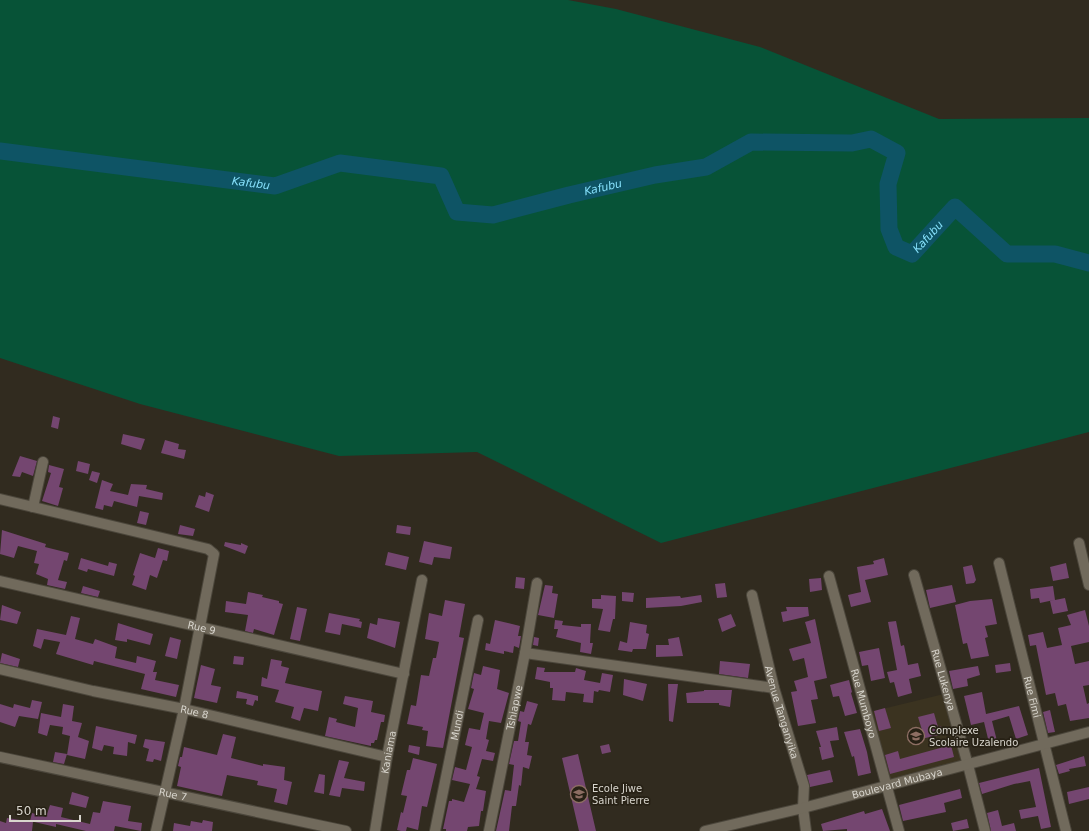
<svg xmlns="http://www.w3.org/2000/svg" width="1089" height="831" font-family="'DejaVu Sans',sans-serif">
  <rect width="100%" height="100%" fill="#312b1f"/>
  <path fill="#3b3320" d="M944,694L963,761L889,782L870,712Z"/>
  <path fill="#075337" d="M0,0H568L616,9L760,47L939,119L1089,118V432L661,543L477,452L339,456L140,404L0,358Z"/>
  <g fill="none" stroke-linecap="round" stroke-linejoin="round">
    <path stroke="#0e5465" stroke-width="17" id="s1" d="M0,151L275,186L340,163L441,176L457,212L493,215L569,195L655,175L706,167L751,142L852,143L871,139L897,153L888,184L889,229L896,247L912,254L955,207L1007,254H1055L1089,263"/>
  </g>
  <path fill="#744670" d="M53,416L60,418L58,429L51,427Z
    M123,434L145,439L141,450L121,444Z
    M165,440L179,444L178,449L186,450L184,459L161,453Z
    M20,456L37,461L33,476L22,472L20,477L12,476Z
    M78,461L90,464L88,474L76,471Z
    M49,465L64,469L59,487L63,488L58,506L42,501L51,473L48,472Z
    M92,471L100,473L97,483L89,480Z
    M102,480L113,484L110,491L128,495L131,484L147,485L146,489L163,493L162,500L139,496L137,507L114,501L112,507L104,505L103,510L95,508Z
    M206,492L214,495L209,512L195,507L199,495L205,497Z
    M140,511L149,513L146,525L137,523Z
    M180,525L195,529L193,536L178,534Z
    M397,525L411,527L410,535L396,533Z
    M2,530L46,544L45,547L69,553L67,561L64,560L58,580L67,582L65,589L47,585L48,579L36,574L39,564L34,563L37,551L18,546L14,558L0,554Z
    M424,541L452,547L450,559L434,557L432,565L419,562Z
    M225,542L241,545V543L248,546L245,554L224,546Z
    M158,548L169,551L167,561L163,560L157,578L150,575L146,590L132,585L135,576L133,575L140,553L155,558Z
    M388,552L409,557L406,570L385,565Z
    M81,558L108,566L109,562L117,564L114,576L88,569L87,572L78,569Z
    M884,558L888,575L865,580L871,602L851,607L848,595L861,592L857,567L874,564L873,561Z
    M1066,563L1069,578L1053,581L1050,567Z
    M972,565L976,580L974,583L966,584L963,567Z
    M516,577L525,578L524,589L515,588Z
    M821,578L822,590L810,592L809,579Z
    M725,583L727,597L717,598L715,584Z
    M545,585L553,586L552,593L558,594L554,618L538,615Z
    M952,585L956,602L930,608L926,590Z
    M83,586L100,591L98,597L81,593Z
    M1053,586L1055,600L1065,598L1068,611L1053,614L1050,601L1054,600L1040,603L1039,598L1031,599L1030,589Z
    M248,592L263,595L262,597L279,601V603L283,604L274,635L254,629L253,633L245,631L248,615L225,612L226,601L246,604Z
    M622,592L634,593L633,602L622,601Z
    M601,595L616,596L615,619H613L610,632L598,630L603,609L592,608V599H601Z
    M701,595L702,602L681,606L646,608V598L680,596L681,598Z
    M992,599L997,624L985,626L988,637L985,638L989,656L971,659L967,643L963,644L955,605L970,601Z
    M445,600L465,604L459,637L464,638L443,748L426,746L428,731L422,730L423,727L407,724L411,705L416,706L421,675L429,676L433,658H436L439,642L425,639L429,613L442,616Z
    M2,605L21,612L17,624L0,620Z
    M297,607L307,609L300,641L290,639Z
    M786,607H808L809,616L783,622L781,612L787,611Z
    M1085,610L1089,626V642L1071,646L1075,664L1089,661V685L1083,686L1087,704L1089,703V718L1070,721L1066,704L1058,706L1055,693L1046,695L1036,645L1030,646L1028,635L1043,632L1047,648L1062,645L1058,628L1071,625L1067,615Z
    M329,613L360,619L359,621L362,622L361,628L342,624L340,635L325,632Z
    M731,614L736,626L722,632L718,619Z
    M71,616L80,618L75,639L93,644L95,639L117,647L115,658L136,663L137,656L156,661L153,672H157L155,680L179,685L176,697L141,689L145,674L94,661L93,665L56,654L60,642L44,639L41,649L33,646L37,629L66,635Z
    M378,618L400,622L395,648L367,638L370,623L377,625Z
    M815,619L827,678L814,681L818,699L811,700L816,723L798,726L791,692L797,691L794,681L808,677L804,658L793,661L789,649L811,643L805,622Z
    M495,620L520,626L518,636H521L519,648L514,646L513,653L504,651V654L485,650L486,643L490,644Z
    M555,620L563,621L562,625L581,627V624H591L590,643H593L591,654L580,652L581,643L556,637L558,629H554Z
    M896,621L901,646L904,645L908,665L918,663L921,676L909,679L912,693L898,697L894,682L890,683L887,672L897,670L888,622Z
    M630,622L647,625L646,633L649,634L646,649H633L632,652L618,650L620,641L627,643Z
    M118,623L153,634L150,645L127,639V642L115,640Z
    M170,637L181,640L177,659L165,656Z
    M534,637L539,638L538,646L533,645Z
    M679,637L683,656L656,657V645H669L668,639Z
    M879,648L885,678L871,681L868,665L862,666L859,652Z
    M2,653L20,659L18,667L0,663Z
    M234,656L244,657L243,665L233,664Z
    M271,659L282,661L281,666L289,668L285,683L322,691L318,711L304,708L300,721L291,718L294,707L275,702L279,690L261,686L262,677L267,679Z
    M720,661L750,664L748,678L719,674Z
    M1010,663L1011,671L996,673L995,665Z
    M201,665L215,669L211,685L221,687L217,703L194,698Z
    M483,666L500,670L497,689L509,693L501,723L489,721L486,739L489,740L486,751L495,753L493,761L482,759L477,776L480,777L476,789L486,791L483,811H481L479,826L468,827L467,831H446V829H443L449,801H452V799L464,802L470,784L452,780L455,767L466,770L472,747L465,745L469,728L480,730L484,713L468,709L474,689L471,688L474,673L481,675Z
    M978,666L980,675L967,679L968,686L953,689L949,671Z
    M537,667L545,668L544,672H575L576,668L586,671L584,680L600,683L602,673L613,675L610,692L599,690L598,692L594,691L593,703L583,702L584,694L566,692L565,701L552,700L553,688H550V682L535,679Z
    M624,679L647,684L643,701L623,695Z
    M849,680L852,692L851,693L857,713L845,716L839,696L833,697L830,685Z
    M668,684H678L673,722L669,721Z
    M704,690H732L730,707L719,705V703H687L686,693L704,691Z
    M237,691L258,696V701L255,700L253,706L246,704L247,699L236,698Z
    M982,692L986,714L1019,706L1028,735L1016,739L1009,716L992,721L998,745L990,747L984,722L971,725L964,696Z
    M345,696L373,701L371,712L385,715L384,722H381L377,740H375L374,743H371V746L325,736L329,717L337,719L336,722L355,727L358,708L343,704Z
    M32,700L42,702L38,719L19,716L15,727L0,722V704L13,708L14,704L30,708Z
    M527,701L538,704L531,725L528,724L525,742H529L527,755L532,756L529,769L523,767L521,786L519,785L516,806H512L509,831H496L505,790L511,791L514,765L509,764L514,741H518L521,722L518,721L520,711L524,712Z
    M63,704L74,706L72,721L82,723L78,737L89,741L85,759L67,755L70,736L62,734L63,727L50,725L47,736L38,733L41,713L61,717Z
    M885,708L891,728L879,731L874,711Z
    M1050,710L1055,732L1048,733L1043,712Z
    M934,713L938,727L941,726L943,734L921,739L919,731L922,730L918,717Z
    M96,726L137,735L135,744L128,742L127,756L113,754L114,747L104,745L102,751L92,748Z
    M837,727L839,740L830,741L834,757L822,760L819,747H821L816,731Z
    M860,729L867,752L871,773L858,776L854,756L852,757L844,732Z
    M223,734L236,737L231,758L263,766V764L285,767L284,780L292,782L287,805L274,802L277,789L257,785L258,781L227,775L222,796L177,786L181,767L178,766L180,757H182L184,747L217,755Z
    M145,739L165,742L161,761L154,759L153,762L146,761L149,749L143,747Z
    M609,744L611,752L602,754L600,746Z
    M409,745L420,747L419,755L408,752Z
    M951,745L954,757L890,774L885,755L898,751L900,759Z
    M55,752L67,754L64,764L53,762Z
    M578,754L596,831H579L562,758Z
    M1084,756L1086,766L1069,769L1070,771L1059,774L1056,765Z
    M413,758L437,764L427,807L422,806L418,830L407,827L406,831H401L397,830L401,812L403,813L407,796L401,795L407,770H410Z
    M339,760L349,762L344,778L365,782L364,791L342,788L340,797L329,795Z
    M1039,768L1051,827L1041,829L1038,816L1021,819L1019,810L1036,807L1030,781L1014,784L982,794L979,783Z
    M830,770L833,782L810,787L807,775Z
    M319,774L325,775L324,794L314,792Z
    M1089,787V799L1069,804L1067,792Z
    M960,789L962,798L944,803L946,812L903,821L899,805Z
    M72,792L89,797L86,808L69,804Z
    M103,801L131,806L128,821L142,823L141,831L115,826L114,831H86L56,824V827L30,821L32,813L46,817L50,805L63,808L61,817L90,824L93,812L100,813Z
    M882,809L890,831H847V829L823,831L821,824L864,811L865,814Z
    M998,810L1002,826L1014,823L1016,831H991L987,813Z
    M7,818L33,822L32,831H0V821L6,823Z
    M967,819L969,828L953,831L951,823Z
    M203,820L213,822L212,831H173L174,823L190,826L191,821L202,823Z"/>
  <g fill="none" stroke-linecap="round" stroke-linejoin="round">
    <g stroke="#4b463b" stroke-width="12">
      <g id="street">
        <path d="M0,499L208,549L214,554L184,709L156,831"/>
        <path d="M33,507L43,462"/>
        <path d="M1079,543L1089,585"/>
        <path id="s2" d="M999,563L1066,831"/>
        <path id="s3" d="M914,575L968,765L985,831"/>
        <path id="s4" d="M829,576L899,831"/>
        <path id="s5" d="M0,581L404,674"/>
        <path id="s6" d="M752,595L774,688L804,786L803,808L806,831"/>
        <path d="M525,653L774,688"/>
        <path id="s7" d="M0,669L93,691L184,709L387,757"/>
        <path id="s8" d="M0,757L346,831"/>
        <path id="s9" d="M375,831L387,757L422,580"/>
        <path id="s10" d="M435,831L478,620"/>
        <path id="s11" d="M489,831L525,653L537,583"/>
        <path id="s12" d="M705,831L803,808L1089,732"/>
      </g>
    </g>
    <use href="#street" stroke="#716a5c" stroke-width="10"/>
  </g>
  <defs>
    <g id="school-ring" transform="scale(0.9)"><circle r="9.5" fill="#272115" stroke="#8d6e63" stroke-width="1.5"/><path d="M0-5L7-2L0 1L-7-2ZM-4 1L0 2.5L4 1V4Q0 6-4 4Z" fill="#8d6e63"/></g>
  </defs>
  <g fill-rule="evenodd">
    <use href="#school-ring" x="916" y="736"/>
    <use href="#school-ring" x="579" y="794"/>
  </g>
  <g text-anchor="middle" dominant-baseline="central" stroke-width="3.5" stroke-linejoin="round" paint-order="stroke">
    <g font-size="10" fill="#d8d5cd" stroke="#272115">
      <text stroke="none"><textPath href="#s5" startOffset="207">Rue 9</textPath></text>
      <text stroke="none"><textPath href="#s3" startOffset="109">Rue Lukenya</textPath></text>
      <text stroke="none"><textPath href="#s2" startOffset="138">Rue Fimi</textPath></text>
      <text stroke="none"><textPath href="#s4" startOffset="132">Rue Mumboyo</textPath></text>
      <text stroke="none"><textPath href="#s11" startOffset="126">Tshiapwe</textPath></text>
      <text stroke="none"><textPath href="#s7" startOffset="199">Rue 8</textPath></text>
      <text stroke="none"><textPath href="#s6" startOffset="121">Avenue Tanganyika</textPath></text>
      <text stroke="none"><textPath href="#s10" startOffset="108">Mundi</textPath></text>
      <text stroke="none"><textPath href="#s9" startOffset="80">Kaniama</textPath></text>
      <text stroke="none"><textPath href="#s12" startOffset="198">Boulevard Mubaya</textPath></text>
      <text stroke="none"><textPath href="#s8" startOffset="177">Rue 7</textPath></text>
    </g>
    <g font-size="10" fill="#d8d5cd" stroke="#272115" text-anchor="start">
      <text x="929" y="730">Complexe<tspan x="929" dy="12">Scolaire Uzalendo</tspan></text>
      <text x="592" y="788">Ecole Jiwe<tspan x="592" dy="12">Saint Pierre</tspan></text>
    </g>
    <g font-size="11" font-style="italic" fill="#86e0fb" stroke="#272115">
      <text stroke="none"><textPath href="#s1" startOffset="253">Kafubu</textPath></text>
      <text stroke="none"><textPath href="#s1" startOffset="637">Kafubu</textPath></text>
      <text stroke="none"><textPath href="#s1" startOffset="1081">Kafubu</textPath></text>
    </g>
  </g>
  <path d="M10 815v6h70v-6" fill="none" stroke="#d8d5cd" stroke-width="2"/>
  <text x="16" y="815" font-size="12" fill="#d8d5cd" stroke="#272115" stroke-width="3" paint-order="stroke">50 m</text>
</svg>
